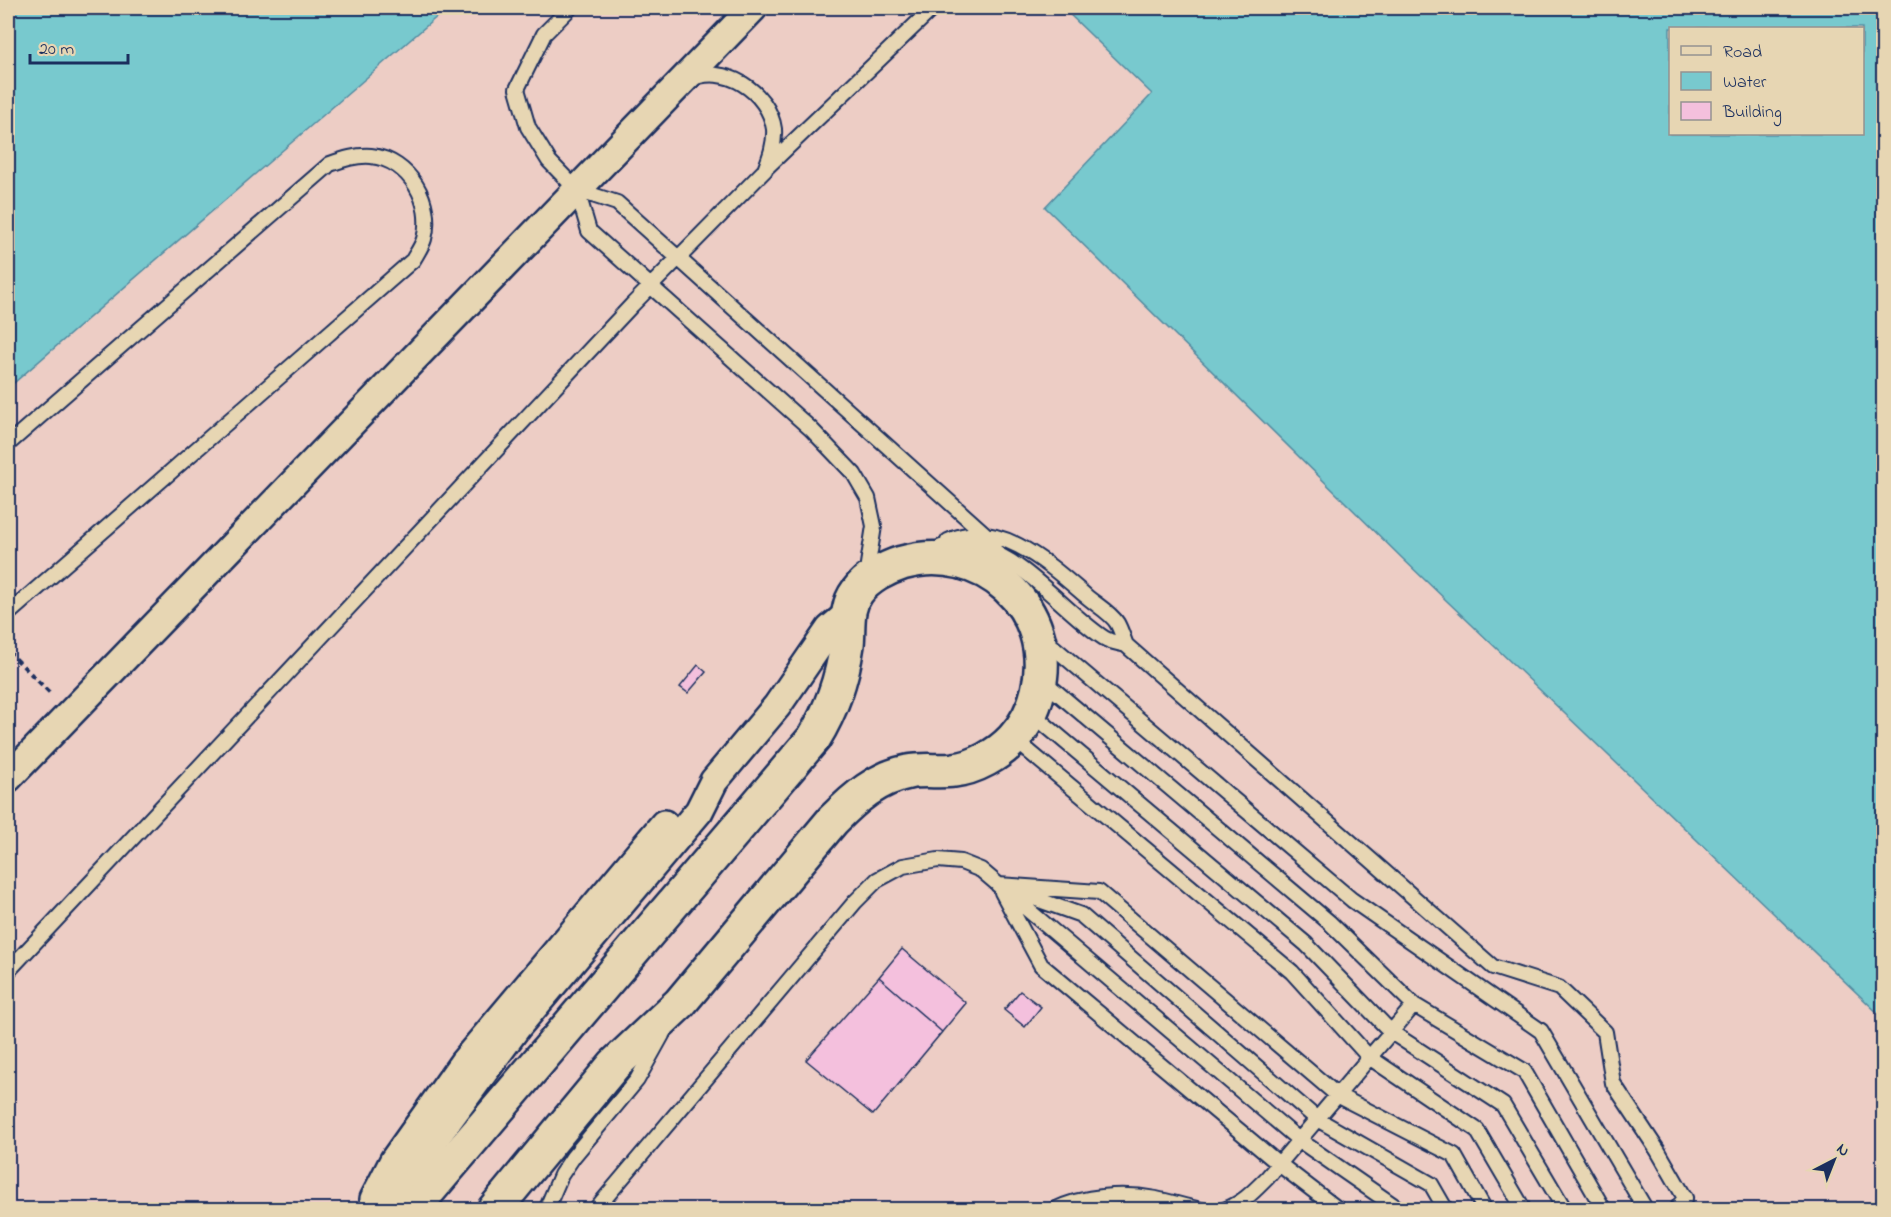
<svg xmlns="http://www.w3.org/2000/svg" width="1891" height="1217" font-family="'Indie Flower',sans-serif">
  <rect width="100%" height="100%" fill="#ead2bb"/>
  <filter id="ink" filterUnits="userSpaceOnUse"><feTurbulence type="fractalNoise" baseFrequency=".0167" numOctaves="2"/><feDisplacementMap in="SourceGraphic" scale="12" xChannelSelector="R" yChannelSelector="G"/><feConvolveMatrix kernelMatrix="1 2 1 2 8 2 1 2 1" color-interpolation-filters="sRGB"/></filter>
  <g filter="url(#ink)">
    <path fill="#edcdc5" d="M447,8H1063L1152,93L1046,206L1883,1011V1209H8V388Z"/>
    <path fill="#78c9ce" stroke="#538ba1" stroke-width="1.5" fill-rule="evenodd" d="M8,8H447L8,388Z
      M1063,8H1883V1018L1403,559L1045,207L1152,94ZM1670,28H1862V134H1670Z"/>
    <path fill="#f4c0dd" stroke="#1b2f5e" stroke-width="1.5" d="M698,665L706,672L688,693L680,687Z
      M902,949L966,1003L942,1032L879,977Z
      M879,977L942,1032L873,1115L806,1060Z
      M1020,991L1041,1007L1025,1027L1004,1010Z"/>
    <g fill="none" stroke-linecap="round" stroke-linejoin="round">
      <g stroke="#1b2f5e" stroke-width="18">
        <path id="lane" d="M570,8L544,34L517,89L528,127L549,161L577,190L617,203L986,535L998,556
          M768,166L933,8
          M577,190L589,231L811,429L854,474L868,498L874,526L866,577
          M8,444L330,164C344,159 356,155 371,156C410,160 434,203 424,239C422,246 417,253 413,260L8,614
          M948,541C998,516 1051,566 1086,596C1095,604 1111,613 1117,623C1121,630 1123,638 1126,645
          M941,547C955,545 968,544 982,548C1026,561 1066,613 1104,638C1110,642 1119,643 1126,645L1493,967L1559,988L1605,1032L1613,1083L1658,1151L1685,1198L1676,1210
          M1044,639L1352,900L1541,1031L1646,1210
          M1041,679L1329,922L1414,1005L1524,1071L1604,1210
          M1030,712L1306,944L1391,1032L1503,1105L1565,1210
          M1013,738L1292,972L1369,1057L1477,1130L1524,1210
          M998,885L1099,892L1337,1095L1454,1155L1485,1210
          M1014,891L1081,915L1317,1119L1431,1184L1446,1210
          M1002,892L1041,965L1279,1164L1339,1210
          M8,971L632,305L765,170C770,157 775,144 774,129C769,92 724,62 689,80
          M546,1210L561,1175L573,1157L637,1080L662,1035
          M595,1210L855,902L877,880L903,866L938,860L961,862L981,870L1299,1140L1400,1210
          M1054,1210C1084,1195 1124,1193 1156,1199C1171,1202 1186,1207 1202,1210
          M1224,1210C1243,1203 1253,1192 1267,1178L1414,1005"/>
      </g>
      <g stroke="#1b2f5e" stroke-width="32">
        <path id="street" d="M8,778L753,8
          M374,1199L394,1160L463,1063L664,824
          M376,1210L404,1180L517,1027L699,811L714,781L777,706L830,629L849,613"/>
      </g>
      <g stroke="#1b2f5e" stroke-width="38">
        <path id="secondary" d="M412,1210L814,738C832,709 842,679 847,645C849,627 845,608 857,592C867,578 886,568 902,563C982,540 1058,608 1038,691C1034,708 1025,726 1013,739C999,754 975,768 954,770C939,772 923,769 908,772C877,778 855,798 833,820L680,1003L614,1065L494,1210"/>
      </g>
      <path stroke="#1b2f5e" stroke-width="4" stroke-dasharray="6 4.5" stroke-linecap="butt" d="M8,651L50,693"/>
      <use href="#lane" stroke="#e7d6b3" stroke-width="14"/>
      <use href="#street" stroke="#e7d6b3" stroke-width="27"/>
      <use href="#secondary" stroke="#e7d6b3" stroke-width="33"/>
    </g>
  </g>
  <rect width="1891" height="1217" fill="none" stroke="#e7d6b3" stroke-width="30"/>
  <rect x="15" y="15" width="1861" height="1187" fill="none" stroke="#1b2f5e" stroke-width="2" filter="url(#ink)"/>
  <rect x="1669" y="27" width="195" height="108" fill="#e7d6b3" stroke="#959391" stroke-width="1.5"/>
  <rect x="1681" y="46" width="30" height="9" fill="#e7d6b3" stroke="#959391" stroke-width="1.5"/>
  <text x="1723" y="57" font-size="18" fill="#1b2f5e">Road</text>
  <rect x="1681" y="72" width="30" height="18" fill="#78c9ce" stroke="#959391" stroke-width="1.5"/>
  <text x="1723" y="87" font-size="18" fill="#1b2f5e">Water</text>
  <rect x="1681" y="102" width="30" height="18" fill="#f4c0dd" stroke="#959391" stroke-width="1.5"/>
  <text x="1723" y="117" font-size="18" fill="#1b2f5e">Building</text>
  <g transform="translate(1834 1160) rotate(42)" stroke="#e7d6b3" stroke-width="4.5" paint-order="stroke">
  <path d="M0-4.5L10 22L0 15L-10 22Z" fill="#1b2f5e"/>
  <text y="-9" font-size="16" font-weight="bold" text-anchor="middle" fill="#1b2f5e">N</text>
  </g>
  <path d="M30 54v9h98v-9" fill="none" stroke="#1b2f5e" stroke-width="3"/>
  <text x="39" y="54" font-size="18" fill="#1b2f5e" stroke="#e7d6b3" stroke-width="4.5" paint-order="stroke">20 m</text>
</svg>
